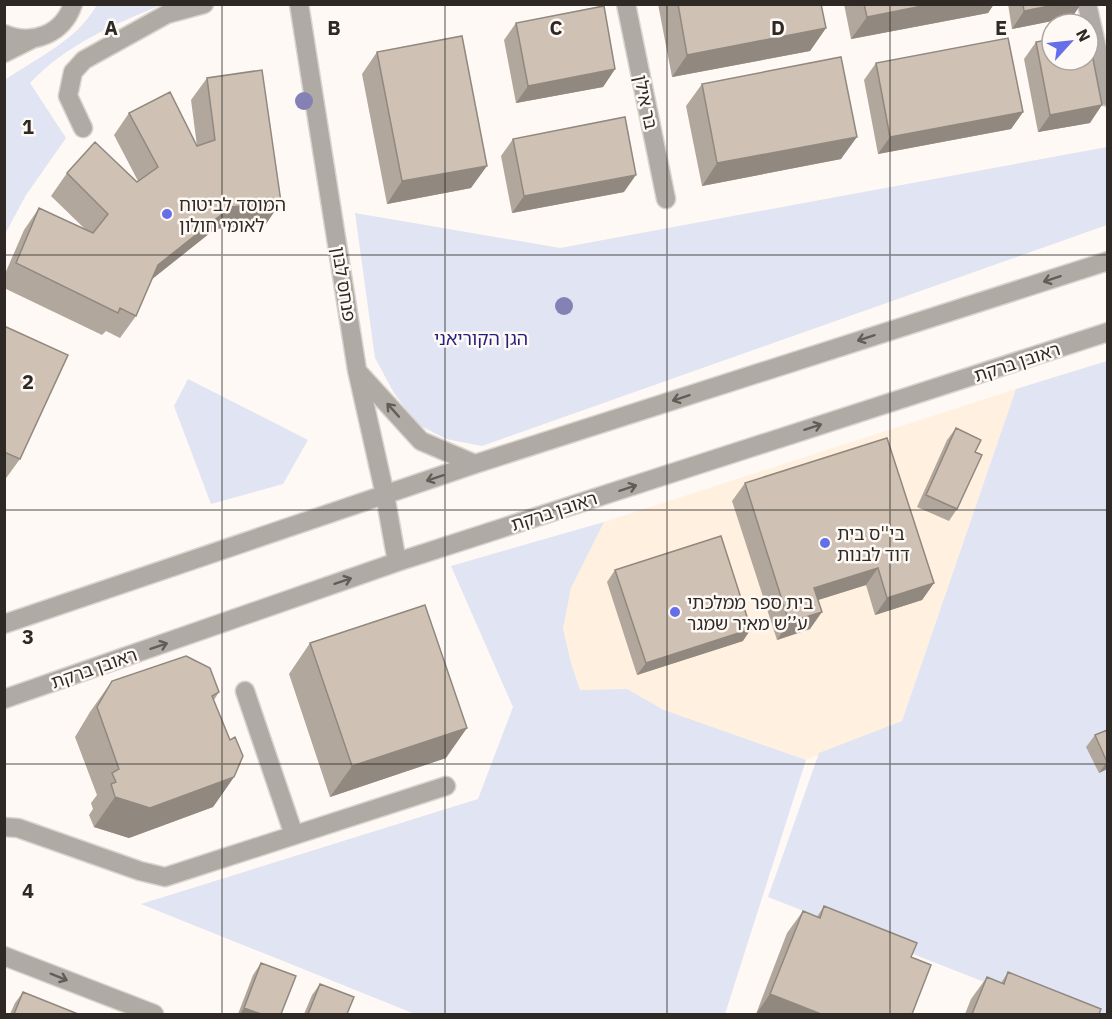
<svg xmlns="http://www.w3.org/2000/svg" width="1112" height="1019" font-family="'IBM Plex Sans','Noto Sans Hebrew',sans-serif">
  <rect width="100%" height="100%" fill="#fef9f4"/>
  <path fill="#fff0e0" d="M1016,389L902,721L806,760L664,710L627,689L580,690L571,663L563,629L571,588L604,522Z"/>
  <path fill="#e0e4f3" d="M97,5H161C113,25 67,44 30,83L66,138L26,195L5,234V80C39,56 74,43 97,5Z
    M1107,147V225L482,446L446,439L417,424L394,393L375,358L355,213L560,248Z
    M1107,361V1014H1066L768,897L819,753L902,721L1016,389Z
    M188,379L308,440L283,484L211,504L174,406Z
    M604,522L571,588L563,629L571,663L580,690L627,689L664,710L806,760L725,1014H415L141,904L478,799L513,707L451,566Z"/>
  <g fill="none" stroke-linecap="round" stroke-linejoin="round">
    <g stroke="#d9d4cf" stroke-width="21">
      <path id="minor" d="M299,4L357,370L385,495L397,562
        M626,4L666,199
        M1087,4L1108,97
        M4,34C33,46 63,34 73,4
        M4,53L32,39
        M83,128L68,96L73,72L84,60L167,14L204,4
        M359,373L421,441L475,464
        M4,624L475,464L1108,261
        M245,691L294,835
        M4,699L397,562L1108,332
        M4,827L18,828L140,871L165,877L446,786
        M4,956L154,1014"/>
    </g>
    <use href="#minor" stroke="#afaaa4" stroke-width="18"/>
  </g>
  <g fill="#8681b4">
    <circle cx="304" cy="101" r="9"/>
    <circle cx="564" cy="306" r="9"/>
  </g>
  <path fill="#b2a79c" d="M658,4H821L826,28L810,51L672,77Z
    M844,4H994L988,13L851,39Z
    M1008,4H1081L1072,17L1012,29Z
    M516,23L615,69L603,87L516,103L504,40Z
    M1036,42L1090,123L1038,132L1024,59Z
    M377,52L471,188L387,204L362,74Z
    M876,63L1023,112L1011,129L878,154L864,80Z
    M207,78L266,224L215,229L151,280L136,316L120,338L106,331L102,335L4,288V276L24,230L39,208L86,230L51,196L67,173L137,182L138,181L114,135L129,113L197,146L191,100Z
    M702,84L841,159L702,186L686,106Z
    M513,139L624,192L512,213L501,156Z
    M4,326L20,459L4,481Z
    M956,428L975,452L957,509L949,521L917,507L947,440Z
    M745,483L934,583L922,600L875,615L866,585L818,600L810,629L777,640L732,501Z
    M615,570L743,641L637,675L607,582Z
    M310,643L446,758L330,797L289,674Z
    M112,681L219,692L214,700L234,777L213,807L129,838L94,827L89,815L93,809L91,803L97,795L75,737L90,712Z
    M1107,730V769L1099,773L1086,747L1095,735Z
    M824,906L911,957L912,1014H756L787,933L803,911L817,917Z
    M261,963L281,1014H238L253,975Z
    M1008,972L1099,1014H965L971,999L987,977L1001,983Z
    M320,984L347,1014H304L312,995Z
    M23,992L78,1014H10L15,1003Z"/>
  <path fill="#91887f" d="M932,4H994L988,13L851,39L867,17Z
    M1059,4H1081L1072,17L1012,29L1024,11Z
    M826,28L810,51L672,77L687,55Z
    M615,69L603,87L516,103L528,86Z
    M1102,105L1090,123L1038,132L1050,115Z
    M1023,112L1011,129L878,154L890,137Z
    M857,137L841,159L702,186L717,163Z
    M487,166L471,188L387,204L402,181Z
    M636,175L624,192L512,213L524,196Z
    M281,202L266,224L215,229L142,287L158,265L231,207Z
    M878,568L866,585L802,605L814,588Z
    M934,583L922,600L875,615L887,598Z
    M822,612L810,629L777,640L789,622Z
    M751,629L743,641L637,675L646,663Z
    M467,728L446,758L330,797L352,766Z
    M1107,761V769L1099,773L1107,762Z
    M234,777L213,807L129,838L94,827L115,797Z
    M770,994L821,1014H756Z
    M244,1008L261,1014H240Z"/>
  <path fill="#cfc2b5" stroke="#91887f" stroke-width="1.5" d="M678,4H821L826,28L687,55Z
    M864,4H932L867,17Z
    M1023,4H1059L1024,11Z
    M604,6L615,69L528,86L516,23Z
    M1088,33L1102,105L1050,115L1036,42L1052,39V60H1088Z
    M462,36L487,166L402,181L377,52Z
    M1008,38L1023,112L890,137L876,63Z
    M841,57L857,137L717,163L702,84Z
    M262,70L281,202L231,207L158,265L136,316L120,308L118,313L16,263L39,208L93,233L108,214L67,173L95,142L137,182L158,167L129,113L170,92L197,146L215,140L207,78Z
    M625,117L636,175L524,196L513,139Z
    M4,326L68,355L20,459L4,452Z
    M956,428L981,440L975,452L982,455L957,509L926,495Z
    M887,438L934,583L887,598L878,568L814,588L822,612L789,622L745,483Z
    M721,536L751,629L646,663L615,570Z
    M425,605L467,728L352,766L310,643Z
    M186,656L210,668L219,692L212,696L230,740L235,737L243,756L234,777L150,808L115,797L111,784L116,782L112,773L119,769L97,707L112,681Z
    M1107,730V762L1095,735Z
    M824,906L917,943L911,957L931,965L912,1014H821L770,994L803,911L820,918Z
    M261,963L296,976L281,1014H261L244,1008Z
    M1008,972L1101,1009L1099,1014H972L987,977L1004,984Z
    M320,984L354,997L347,1014H308Z
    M23,992L78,1014H14Z"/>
  <defs><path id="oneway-shaft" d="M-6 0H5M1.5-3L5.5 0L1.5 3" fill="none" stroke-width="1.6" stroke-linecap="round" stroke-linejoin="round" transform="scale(1.5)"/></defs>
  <g stroke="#625d57">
    <use href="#oneway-shaft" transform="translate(1052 279) rotate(162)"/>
    <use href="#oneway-shaft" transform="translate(866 338) rotate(162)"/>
    <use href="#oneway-shaft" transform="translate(681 398) rotate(162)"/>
    <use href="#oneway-shaft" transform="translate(393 410) rotate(-132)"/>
    <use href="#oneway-shaft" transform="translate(813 427) rotate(-18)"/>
    <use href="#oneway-shaft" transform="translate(435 478) rotate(162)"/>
    <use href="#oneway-shaft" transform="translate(628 488) rotate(-18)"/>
    <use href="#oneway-shaft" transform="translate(343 581) rotate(-19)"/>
    <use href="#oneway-shaft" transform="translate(159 646) rotate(-19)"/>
    <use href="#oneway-shaft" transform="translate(59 977) rotate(22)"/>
  </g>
  <path fill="none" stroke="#2e2924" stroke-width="1.5" stroke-opacity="0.55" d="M222,4V1014M445,4V1014M667,4V1014M890,4V1014M4,255H1108M4,510H1108M4,764H1108"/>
  <g fill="#656fe8" stroke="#fef9f4" stroke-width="2">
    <circle cx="167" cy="214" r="6"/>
    <circle cx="825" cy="543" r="6"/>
    <circle cx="675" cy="612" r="6"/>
  </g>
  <g text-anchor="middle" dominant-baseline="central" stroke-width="5" stroke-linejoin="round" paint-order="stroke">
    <g font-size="18" fill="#2e2924" stroke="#fef9f4">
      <text transform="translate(646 102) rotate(78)">בר אילן</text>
      <text transform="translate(344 284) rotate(81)">פנחס לבון</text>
      <text transform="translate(1017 362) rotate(-18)">ראובן ברקת</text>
      <text transform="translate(554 511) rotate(-18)">ראובן ברקת</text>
      <text transform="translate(94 668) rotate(-19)">ראובן ברקת</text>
    </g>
    <g font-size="18" fill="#2e2924" stroke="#fef9f4" text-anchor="start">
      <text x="179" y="204">המוסד לביטוח<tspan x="179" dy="21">לאומי חולון</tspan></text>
      <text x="837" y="533">בי''ס בית<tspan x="837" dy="21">דוד לבנות</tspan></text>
      <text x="687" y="602">בית ספר ממלכתי<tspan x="687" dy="21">ע’’ש מאיר שמגר</tspan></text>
    </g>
    <g font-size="18" fill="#241f7f" stroke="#fef9f4">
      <text x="481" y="338">הגן הקוריאני</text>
    </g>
  </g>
  <g font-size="20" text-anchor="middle" font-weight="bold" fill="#2e2924" stroke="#fef9f4" stroke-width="5" stroke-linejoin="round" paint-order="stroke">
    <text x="111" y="35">A</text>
    <text x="334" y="35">B</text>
    <text x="556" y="35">C</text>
    <text x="778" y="35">D</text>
    <text x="1001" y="35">E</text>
    <text x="28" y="134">1</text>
    <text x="28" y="389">2</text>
    <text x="28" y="644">3</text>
    <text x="28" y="898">4</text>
  </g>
  <rect width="1112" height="1019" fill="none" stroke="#2e2924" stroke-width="12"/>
  <g transform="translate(1070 42) rotate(63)"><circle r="28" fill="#fef9f4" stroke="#aba6a1" stroke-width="1.5"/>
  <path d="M0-4.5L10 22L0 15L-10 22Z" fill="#656fe8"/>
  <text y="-9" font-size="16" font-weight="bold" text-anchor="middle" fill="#2e2924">N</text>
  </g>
</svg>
